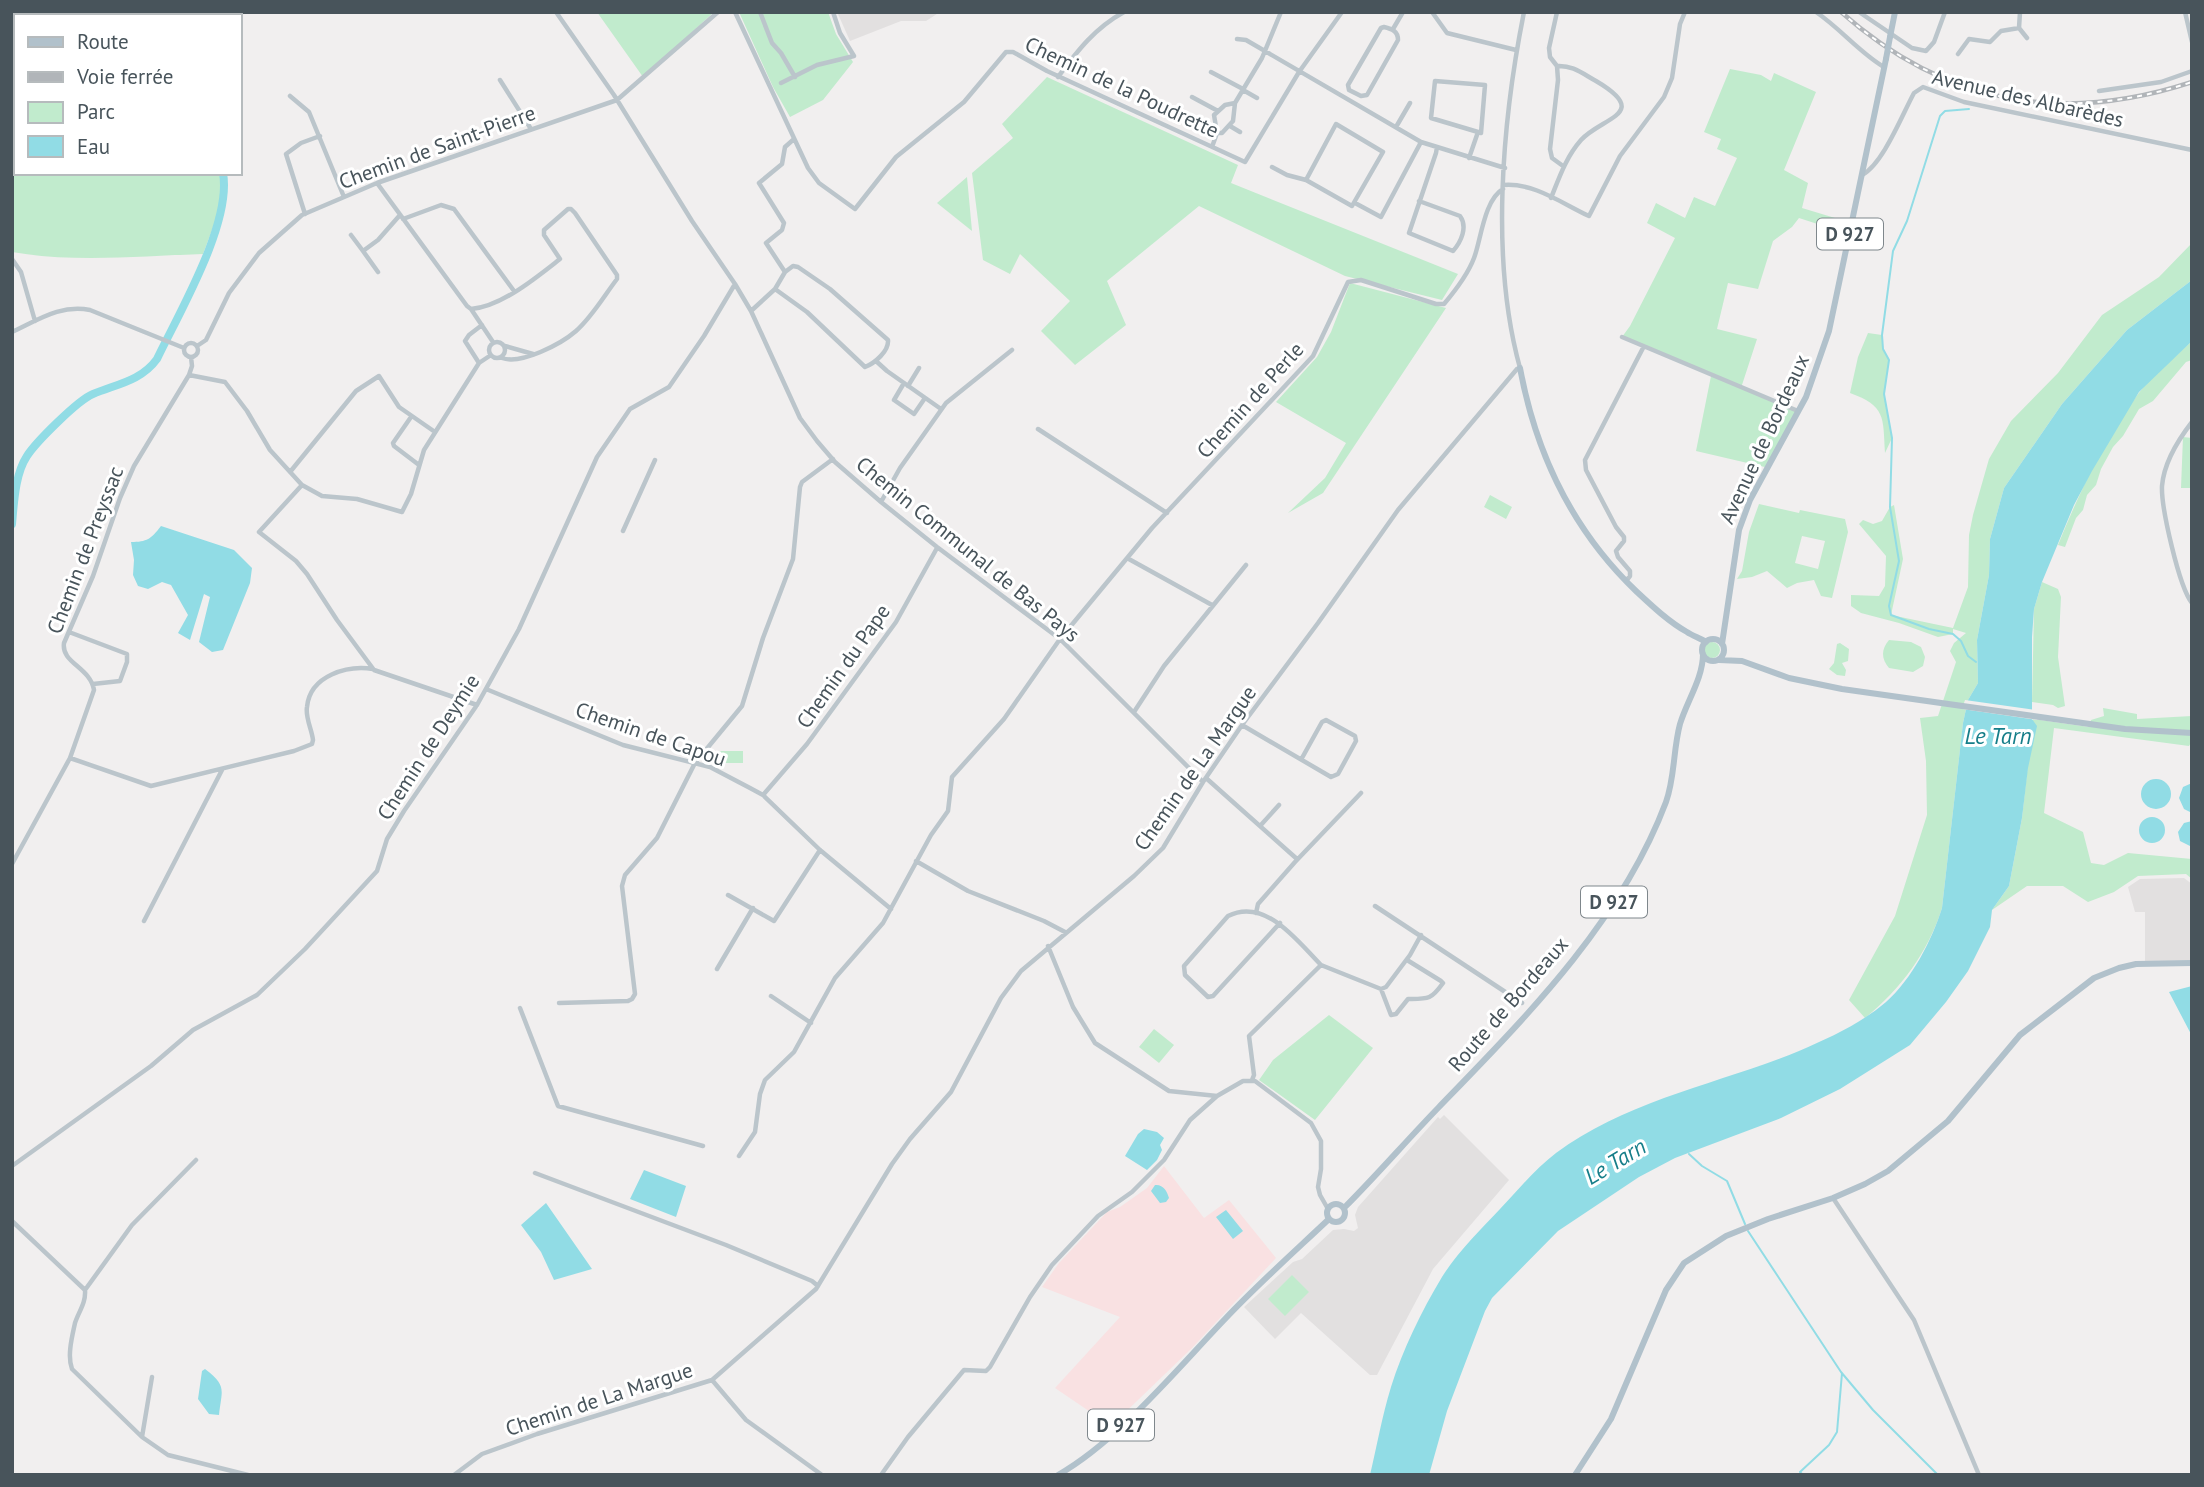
<svg xmlns="http://www.w3.org/2000/svg" width="2204" height="1487" font-family="'PT Sans',sans-serif">
  <rect width="100%" height="100%" fill="#f1efef"/>
  <path fill="#e2e0e0" d="M841,12H940L926,21H901L850,41L838,14Z
    M2184,878L2192,884V961L2145,962V912H2135L2128,887L2140,879Z
    M1444,1115L1509,1180L1433,1269L1377,1375H1370L1301,1313L1275,1339L1244,1307L1293,1262L1302,1259L1333,1230L1344,1229L1354,1231L1358,1228L1355,1215L1358,1207L1438,1117L1440,1119Z"/>
  <path fill="#f9e1e2" d="M1164,1166L1204,1218L1229,1200L1276,1258L1192,1348L1111,1426L1055,1388L1120,1317L1042,1287L1059,1263L1107,1212L1120,1207L1147,1188Z"/>
  <path fill="#c1ebcd" fill-rule="evenodd" d="M12,12H212V16H16V173H221V206L203,254C139,256 75,263 12,252Z
    M597,12H714L643,77Z
    M739,12H828L836,34L853,62L823,100L790,117L773,87Z
    M1730,69L1761,75L1771,81L1774,73L1816,92L1784,170L1808,183L1802,208L1845,221L1842,232L1799,218L1792,227L1773,241L1758,289L1728,283L1717,329L1757,339L1741,388L1800,412L1769,468L1696,451L1711,376L1622,337L1630,326L1675,238L1647,223L1656,203L1685,218L1694,197L1715,206L1737,158L1717,149L1721,139L1704,132Z
    M1047,77L1238,165L1231,183L1458,274L1442,300L1345,276L1199,206L1107,281L1126,325L1075,365L1041,331L1070,301L1020,254L1010,274L983,260L972,173L1013,138L1002,124Z
    M967,177L972,231L937,203Z
    M2192,243V280L2127,330L2062,404L2004,488L1990,539L1989,575L1977,640L1978,683L1968,700L1963,723L1942,908C1928,952 1901,989 1865,1018L1849,1000L1895,916L1927,815L1926,761L1920,718L1938,716L1956,662L1950,651L1954,643L1966,633L1953,629V634L1938,637L1899,623L1861,613L1851,606V595L1879,596L1885,586L1886,556L1859,524L1863,520L1873,524L1882,521L1890,507L1894,505L1903,559L1891,615L1953,628L1968,587L1969,535L1973,515L1989,459L2011,421L2058,373L2102,315L2159,277Z
    M1350,283L1446,308L1323,493L1288,513L1325,478L1346,443L1276,402L1317,357L1331,332Z
    M1868,333L1882,335L1883,349L1889,360L1884,394L1892,438L1885,453C1883,417 1886,406 1850,393L1858,357Z
    M2192,341V360L2186,362L2153,401L2139,409L2123,436L2113,447L2101,469L2096,485L2087,495L2083,510L2076,518L2065,547L2058,545C2079,493 2104,440 2138,394C2153,374 2174,358 2192,341Z
    M2183,437L2192,438V488H2181Z
    M1490,495L1512,507L1506,519L1484,507Z
    M1759,504L1799,513L1800,510L1845,519L1848,532L1832,598L1821,596L1814,580L1797,583L1787,588L1767,571L1752,577L1737,579L1742,571L1749,532ZM1802,536L1825,541L1818,569L1795,563Z
    M2042,582L2058,589L2061,597L2058,657L2065,706L2058,708L2053,705L2032,702L2034,609Z
    M1889,640L1911,642L1921,647L1925,657L1923,666L1913,672L1889,668C1881,659 1881,649 1889,640Z
    M1704 650a8 8 0 1 1 16 0a8 8 0 1 1-16 0Z
    M1840,643L1849,649L1848,661L1842,663L1846,670L1845,676L1837,675L1829,669L1834,663L1837,644Z
    M2103,708L2137,714V719L2192,716V741L2189,746L2054,728L2044,813L2083,832L2091,863L2104,865L2128,853L2192,859V879L2186,874L2138,876L2114,892L2088,902L2063,886H2027L1992,910L2009,886L2022,818L2033,719L2089,727L2091,720L2104,716Z
    M719,751H743V763H719Z
    M1329,1015L1373,1048L1315,1120L1259,1080L1273,1060Z
    M1154,1029L1174,1045L1159,1063L1139,1047Z
    M1292,1275L1309,1292L1285,1316L1268,1299Z"/>
  <path fill="#91dce5" d="M12,12H63L68,16H16V24L12,22Z
    M2192,280V341L2139,392L2092,471L2074,505L2042,582L2034,609L2032,637V719L2037,726L2028,768L2022,818L2009,886L1992,910L1990,927L1968,971L1946,1002L1910,1045L1840,1089L1781,1118L1675,1158L1639,1177L1558,1231L1492,1298L1485,1311L1447,1411L1429,1475H1370C1377,1446 1382,1416 1391,1387C1403,1349 1421,1312 1442,1277C1457,1253 1480,1230 1500,1209C1518,1190 1535,1169 1556,1153C1627,1100 1718,1084 1799,1051C1829,1038 1860,1024 1886,1002C1912,979 1932,940 1942,908L1963,723L1968,700L1978,683L1977,640L1989,575L1990,539L2004,488L2062,404L2127,330Z
    M161,526L234,550L252,568L250,583L223,650L212,652L199,642L210,597L204,594L190,640L178,633L188,615L171,585L162,582L148,589L138,586L133,575L134,560L131,542C147,542 151,539 161,526Z
    M2141 794a15 15 0 1 1 30 0a15 15 0 1 1-30 0Z
    M2192,783V813L2184,809L2179,798L2183,787Z
    M2139 830a13 13 0 1 1 26 0a13 13 0 1 1-26 0Z
    M2192,821V847L2180,841L2178,832L2184,823Z
    M2192,986V1036L2169,992Z
    M1144,1129L1157,1132L1164,1138L1160,1145L1162,1150L1157,1160L1147,1170L1125,1156L1138,1134Z
    M644,1170L686,1186L676,1217L630,1199Z
    M1155,1185C1163,1184 1167,1191 1169,1198L1166,1202L1160,1203L1151,1191Z
    M546,1203L592,1269L554,1280L541,1252L521,1225Z
    M1226,1210L1243,1231L1233,1239L1216,1217Z
    M205,1369C227,1386 222,1389 219,1415L209,1414L198,1399L202,1371Z"/>
  <path fill="#f1efef" d="M1965,700L2036,710L2037,720L1962,709Z"/>
  <g fill="none" stroke-linecap="round" stroke-linejoin="round">
    <path stroke="#91dce5" stroke-width="2" d="M1969,109L1945,111L1940,116L1907,221L1893,251L1882,335L1883,349L1889,360L1884,394L1892,438L1890,507L1899,561L1889,606L1891,615L1929,629L1953,634L1961,641L1968,656L1976,662
      M1689,1154L1702,1166L1727,1181L1745,1224
      M1748,1231L1841,1372L1873,1410L1938,1475
      M1803,1475L1800,1472L1829,1445L1837,1432L1842,1373"/>
    <path stroke="#91dce5" stroke-width="8" d="M216,16L217,12
      M12,524C14,503 15,474 27,456C36,442 78,400 93,394C117,384 141,381 157,359C179,313 232,223 223,173"/>
    <path stroke="#bbc5cb" stroke-width="4.5" d="M556,12L614,95L692,221L735,284L751,311L800,418L817,441L835,462L881,502L937,547L1060,639L1203,782
      M735,12L808,168L819,183L855,209L896,157L964,102L1006,52H1013L1047,71L1245,162L1299,72L1342,12
      M760,12L772,43L781,53L795,77
      M1432,12L1447,33L1516,50
      M1557,12L1549,48L1550,57L1557,66L1558,80L1550,149L1552,158L1563,166
      M1816,12C1841,29 1860,53 1884,67
      M1859,12L1912,48L1926,51L1934,42L1945,12
      M2185,12L2192,42
      M1384,27C1392,29 1398,31 1398,40L1367,95L1361,96L1349,90L1348,85L1381,28Z
      M2019,28L2020,12
      M1393,29L1403,12
      M1237,39L1246,40L1421,142L1505,168
      M1958,54L1969,39L1990,42L2001,31L2019,28L2027,38
      M1211,72L1243,89
      M1058,77C1078,50 1095,28 1124,12
      M500,80L531,129
      M781,83L817,65L854,56L840,33L833,12
      M1243,90L1257,98
      M2099,91L2161,82L2192,71
      M290,96L309,112L344,197
      M1192,97L1218,111
      M1336,124L1383,152L1352,206L1306,180Z
      M1230,126L1240,132
      M1396,127L1410,103
      M1217,133H1222L1233,121L1235,103
      M1212,147L1217,133L1214,115L1225,105L1235,103L1262,58L1281,12
      M1469,158L1478,132L1481,133L1485,85L1435,81L1431,118L1478,132
      M1272,167L1287,175L1306,180
      M1862,175C1883,164 1902,115 1914,93L1923,87L1964,102L2192,150
      M377,183L467,306L471,309C501,307 537,277 560,259L544,235V230L568,209H571L575,213L617,275V279C604,296 592,317 576,331C561,344 521,365 502,358
      M1503,185C1533,182 1563,204 1589,216L1620,156L1664,97L1672,78L1680,24L1685,12
      M1551,198C1559,178 1566,157 1581,140C1602,117 1652,114 1596,81C1583,74 1573,65 1557,66
      M1419,201L1460,216C1468,227 1461,242 1453,251L1409,233L1436,153L1437,147
      M1355,203L1381,217L1421,142
      M305,214L286,154L301,143L320,136
      M403,219L441,205L454,209L514,291
      M351,235L363,251
      M12,259L21,272L35,321
      M378,272L363,251L378,240L400,215
      M785,272L766,243L782,230L784,223L759,183L782,164L785,147L794,139
      M471,309L493,342
      M751,311L775,289L785,272L793,266L798,267L830,289L888,340C889,351 875,363 865,367L807,312L775,289
      M12,332C38,320 61,304 90,310L184,348
      M1622,337L1798,411
      M489 350a8 8 0 1 1 16 0a8 8 0 1 1-16 0Z
      M184 350a7 7 0 1 1 14 0a7 7 0 1 1-14 0Z
      M197,346L206,340L229,293L259,253L302,215L377,183L617,100L718,12
      M505,346L533,354
      M876,361L887,371L941,409
      M479,363L465,341L469,335L482,325
      M189,375L225,382L247,411L270,450L302,485L259,532L296,561L307,574L337,620L374,670L477,705
      M904,383L894,400L914,414L925,398
      M908,386L919,368
      M411,417L393,443L394,446L419,465
      M2192,422C2178,440 2164,462 2162,486C2161,507 2179,587 2192,603
      M1038,429L1167,513
      M290,472L356,391L379,376L399,407L435,432
      M302,485L322,496L357,499L402,512L411,494L424,450L479,363L491,355
      M881,502L900,468L946,403L1012,350
      M623,531L655,460
      M1127,558L1212,605
      M1626,581L1630,576V571L1618,557L1616,551L1624,541V537L1616,527L1586,470L1585,460L1643,348
      M69,632L127,654V662L120,681L93,684
      M486,689L623,745L710,767L750,788L763,795L820,850L891,909
      M1134,712L1164,666L1246,565
      M1242,725L1331,777L1338,774L1356,741L1355,736L1326,720L1322,722L1302,758
      M70,758L151,786L294,751L312,744L313,740C312,730 305,717 307,707C310,675 348,665 373,669
      M1206,778L1297,859
      M763,795L807,744L896,622L937,548
      M1260,826L1279,805
      M916,861L968,891L1044,921L1065,932
      M12,864L70,758L94,690C90,667 61,663 64,643L93,576L120,498L134,466L189,375L192,366L191,357
      M728,895L774,921L820,850
      M1375,906L1522,1003
      M1256,913L1258,904L1295,862L1361,793
      M144,921L222,770
      M1280,923L1213,996L1208,997L1185,975L1184,966L1228,916C1266,897 1298,942 1321,965
      M1048,946L1073,1007L1095,1043L1169,1091L1217,1096L1243,1081H1255L1311,1123L1321,1141V1169L1318,1187L1320,1195L1328,1209
      M717,969L753,908
      M1381,989L1391,1015L1396,1014L1408,999C1428,999 1431,1000 1443,983L1441,981L1407,960
      M771,996L811,1023
      M559,1003L628,1001L632,999L635,994L622,886L625,875L657,838L695,763L742,706L763,638L793,559L800,487L802,482L833,459
      M520,1008L558,1106L703,1146
      M1252,1080L1254,1075L1249,1036L1321,965L1381,989L1386,987L1410,955L1421,935
      M739,1156L755,1132L760,1094L765,1080L794,1052L835,978L883,923L931,835L948,811L952,777L1004,719L1060,639L1152,528L1313,356L1348,282L1361,280L1436,304H1444C1455,291 1468,274 1474,258C1481,240 1484,200 1503,189
      M12,1166L151,1066L193,1030L257,995L305,949L377,871L387,839L404,811L477,705L519,629L597,457L630,409L669,387L704,336L735,284
      M535,1173L726,1245L812,1281L818,1286
      M1833,1198L1914,1320L1979,1475
      M12,1221L85,1290C86,1303 79,1311 75,1323C72,1337 67,1356 72,1369L142,1437
      M85,1290L132,1225L196,1160
      M152,1377L142,1437L168,1455L248,1475
      M712,1380L746,1420L822,1475
      M454,1475L482,1454L537,1434L712,1380L816,1289L892,1164L910,1139L951,1092L1001,998L1021,971L1134,876L1163,848L1203,782L1242,725L1318,623L1398,510L1517,369L1520,368C1490,260 1502,122 1524,12
      M881,1475L908,1437L964,1370L986,1371L990,1367L1030,1297L1052,1265L1098,1216L1132,1192L1164,1160L1190,1120L1217,1096"/>
    <path stroke="#b1c1cb" stroke-width="6" d="M1890,37L1895,12
      M1520,368C1536,454 1573,531 1637,592C1652,606 1669,622 1687,632C1693,636 1700,638 1706,642
      M1702 650a11 11 0 1 1 22 0a11 11 0 1 1-22 0Z
      M1722,644L1739,530L1750,500L1806,397L1829,331L1886,59
      M1719,660L1742,661L1789,678L1842,689L2125,729L2192,733
      M1327 1213a9 9 0 1 1 18 0a9 9 0 1 1-18 0Z
      M1344,1208C1377,1175 1407,1140 1439,1107C1526,1017 1621,922 1666,802C1675,777 1673,750 1680,724C1687,701 1703,678 1703,654
      M1058,1475C1118,1441 1177,1369 1225,1319C1258,1284 1294,1252 1329,1219
      M1575,1475L1611,1419L1666,1290L1684,1263L1726,1236L1768,1219L1833,1198L1865,1184L1888,1171L1948,1121L2020,1035L2094,978L2119,968L2136,964L2192,963"/>
    <g stroke="#b1b5b9" stroke-width="4.5">
      <path id="rail" d="M1841,12C1945,104 2061,125 2192,82"/>
    </g>
    <use href="#rail" stroke="#fff" stroke-width="2" stroke-dasharray="5" stroke-linecap="butt"/>
    <path stroke="#b1c1cb" stroke-width="6" d="M1886,59L1890,37"/>
  </g>
  <g text-anchor="middle" dominant-baseline="central" stroke-width="6" stroke-linejoin="round" paint-order="stroke">
    <g fill="#fff" stroke="#7f878c" stroke-width="2">
      <rect x="1817" y="218.5" width="66" height="31" rx="5"/>
      <rect x="1581" y="886.5" width="66" height="31" rx="5"/>
      <rect x="1088" y="1409.5" width="66" height="31" rx="5"/>
    </g>
    <g font-size="19" font-weight="bold" fill="#48545b">
      <text x="1850" y="234">D 927</text>
      <text x="1614" y="902">D 927</text>
      <text x="1121" y="1425">D 927</text>
    </g>
    <g font-size="21" fill="#48545b" stroke="#fff">
      <text transform="translate(1122 87) rotate(25)">Chemin de la Poudrette</text>
      <text transform="translate(2028 98) rotate(13)">Avenue des Albarèdes</text>
      <text transform="translate(437 147) rotate(-20)">Chemin de Saint-Pierre</text>
      <text transform="translate(1250 400) rotate(-48)">Chemin de Perle</text>
      <text transform="translate(1764 439) rotate(-65)">Avenue de Bordeaux</text>
      <text transform="translate(968 549) rotate(39)">Chemin Communal de Bas Pays</text>
      <text transform="translate(85 550) rotate(-69)">Chemin de Preyssac</text>
      <text transform="translate(843 666) rotate(-55)">Chemin du Pape</text>
      <text transform="translate(651 734) rotate(19)">Chemin de Capou</text>
      <text transform="translate(428 747) rotate(-57)">Chemin de Deymie</text>
      <text transform="translate(1195 768) rotate(-55)">Chemin de La Margue</text>
      <text transform="translate(1508 1004) rotate(-49)">Route de Bordeaux</text>
      <text transform="translate(599 1399) rotate(-18)">Chemin de La Margue</text>
    </g>
    <g font-size="23" font-style="italic" fill="#167e89" stroke="#fff">
      <text x="1998" y="735">Le Tarn</text>
      <text transform="translate(1615 1161) rotate(-31)">Le Tarn</text>
    </g>
  </g>
  <rect width="2204" height="1487" fill="none" stroke="#48545b" stroke-width="28"/>
  <rect x="14" y="14" width="228" height="161" fill="#ffffff" stroke="#b6bbbd" stroke-width="2"/>
  <rect x="28" y="37" width="35" height="10" fill="#b1c1cb" stroke="#b6bbbd" stroke-width="2"/>
  <text x="77" y="49" font-size="21" fill="#48545b">Route</text>
  <rect x="28" y="72" width="35" height="10" fill="#b1b5b9" stroke="#b6bbbd" stroke-width="2"/>
  <text x="77" y="84" font-size="21" fill="#48545b">Voie ferrée</text>
  <rect x="28" y="102" width="35" height="21" fill="#c1ebcd" stroke="#b6bbbd" stroke-width="2"/>
  <text x="77" y="119" font-size="21" fill="#48545b">Parc</text>
  <rect x="28" y="136" width="35" height="21" fill="#91dce5" stroke="#b6bbbd" stroke-width="2"/>
  <text x="77" y="154" font-size="21" fill="#48545b">Eau</text>
</svg>
